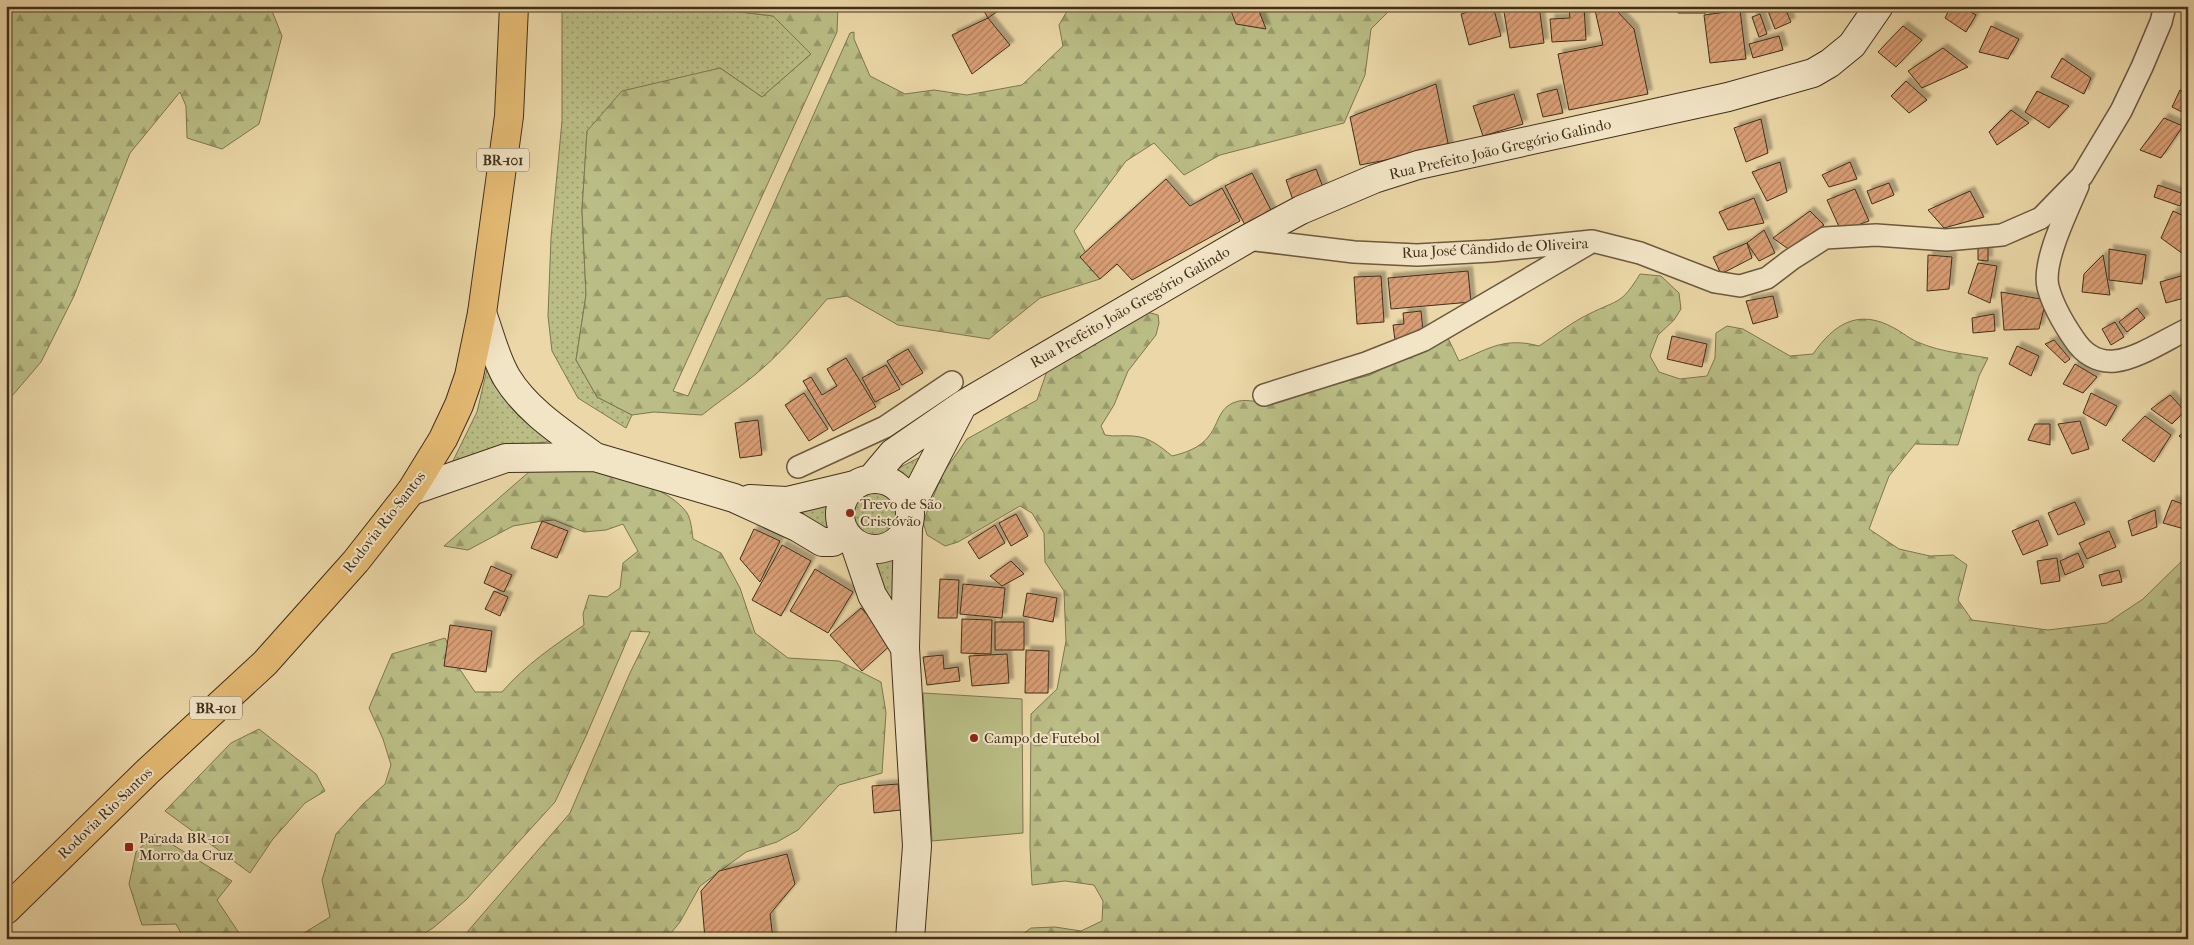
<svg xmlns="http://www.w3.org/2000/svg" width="2194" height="945" font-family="'IM FELL French Canon',serif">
  <defs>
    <pattern id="grass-dots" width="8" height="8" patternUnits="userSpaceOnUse" patternTransform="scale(1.25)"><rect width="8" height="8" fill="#babd85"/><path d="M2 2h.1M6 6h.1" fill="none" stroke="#999a6c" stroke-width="1.8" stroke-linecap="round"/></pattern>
    <pattern id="forest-firs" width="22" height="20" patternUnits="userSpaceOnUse" patternTransform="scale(1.25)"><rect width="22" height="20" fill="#babd85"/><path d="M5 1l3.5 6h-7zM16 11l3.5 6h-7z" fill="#999a6c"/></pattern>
    <pattern id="building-hatch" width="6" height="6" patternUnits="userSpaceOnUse" patternTransform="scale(1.25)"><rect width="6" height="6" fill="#d99e74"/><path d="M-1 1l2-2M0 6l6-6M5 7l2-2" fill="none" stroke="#b2815e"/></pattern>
    <filter id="shadow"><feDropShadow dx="4.5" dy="-4.5" stdDeviation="1" flood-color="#0004"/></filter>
  </defs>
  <rect width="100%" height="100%" fill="#ebd7a7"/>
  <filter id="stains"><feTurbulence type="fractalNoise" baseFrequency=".004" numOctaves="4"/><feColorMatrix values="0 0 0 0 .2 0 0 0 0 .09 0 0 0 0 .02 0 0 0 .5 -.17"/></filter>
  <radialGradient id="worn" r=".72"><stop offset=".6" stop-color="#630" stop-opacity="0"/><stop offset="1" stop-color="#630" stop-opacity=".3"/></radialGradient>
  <path fill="url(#grass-dots)" stroke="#7e7650" d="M562,6H714L716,9L773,16L811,54L762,97L720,68L587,131L582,210L586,295L576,360L597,397L632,415L626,428L578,398L552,351L548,316L551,238L562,121Z
    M488,365L556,441L508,446L449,469L477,412Z
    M936,449L913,490L904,480L891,472Z
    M850 514a25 25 0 1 1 50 0a25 25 0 1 1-50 0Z
    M835,493L828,515L827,533L773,506Z
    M894,552L897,602H889L865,559Z"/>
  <path fill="url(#forest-firs)" stroke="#7e7650" d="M6,6H270L282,36L259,124L222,149L187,138L186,106L180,92L130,153L74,296L41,362L6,403Z
    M714,6H838L837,32L673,391L688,396L850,33L854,32V39L870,76L905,94L934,90L967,95L1022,85L1063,46L1059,25L1070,6H1394L1371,29L1365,75L1344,123L1220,155L1184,175L1154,143L1126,161L1074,231L1100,279L1040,298L989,339L898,325L847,296L827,299C803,327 780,355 751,378C735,391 718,402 702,415L654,412L632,415L597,397L576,360L586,295L582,210L587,131L622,91L720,68L762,97L811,54L773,16L716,9Z
    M1640,274L1661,276L1679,293L1681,309L1674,320L1658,335L1650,356L1659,372L1680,379L1707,376L1715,358L1716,333L1727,326L1743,329L1790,356L1813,354C1834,324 1858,308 1894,328C1902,332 1911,340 1920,343C1941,352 1966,354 1988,358L1979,376L1958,445L1915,444L1889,476L1869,529L1899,549L1930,556L1953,555L1967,565L1958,600L1972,620L2048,630L2107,623L2143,599L2188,555V939H1016L1031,928L1055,927L1081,931L1102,921L1103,901L1094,885L1065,881L1032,885L1030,847L1031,714L1057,689L1066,641L1064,591L1045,562L1044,533L1032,513L1020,506L958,542L945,546L927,535L923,522L943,473L967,439L1037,400L1049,365L1147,312L1158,315L1159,323L1156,335L1128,371L1114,405L1101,426L1105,435C1115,437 1123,435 1133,436C1149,437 1160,446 1172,456C1185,453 1200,448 1209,436C1220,422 1218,406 1239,401C1249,399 1257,403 1267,402L1370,375L1447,336L1459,361C1490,348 1505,337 1539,346C1556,335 1572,322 1589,314C1619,299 1621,305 1640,274Z
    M601,469C626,476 671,490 687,513C691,519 692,531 693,539L721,553L740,588L755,633L788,658L839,661L881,682L886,713L882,773L839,785L798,830L777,842L746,852L700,886L680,922L666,939H468V931L570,813L629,675L650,632L631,631L586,736L555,802L466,900L433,928L415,939H294L330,917L322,880L336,834L363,804L385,784L391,765L383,739L369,708L392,654L445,638L459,668L475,692H502C525,665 555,645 584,625L583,614L589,595L607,597L620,588L623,563L638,551L623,524L606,530L584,532L554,520L542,521L513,526L468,550L444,546L530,471Z
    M259,729L316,774L325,791L305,803L273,839L250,873L165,811L231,743Z
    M155,834L232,881L217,900L243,939H184L176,924L142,925L129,884L136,852Z"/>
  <path fill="#babd85" stroke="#7e7650" d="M923,693L1022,699L1023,833L932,841Z"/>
  <path fill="url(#building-hatch)" stroke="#412f1b" filter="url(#shadow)" d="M981,6H1005L988,18Z
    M1229,6H1257L1266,29L1236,24Z
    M1489,6H1493L1501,36L1469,45L1461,14Z
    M1503,6H1539L1544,43L1510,48Z
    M1584,6L1586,40L1552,42L1550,19L1570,18L1569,7Z
    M1594,6H1607L1616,10L1634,29L1648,94L1569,110L1558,54L1603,45Z
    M1678,6H1706V13H1678Z
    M1779,6H1784L1791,22L1775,29L1768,11Z
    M1951,6H1960L1976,15L1966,32L1945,18Z
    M1740,10L1746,59L1710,63L1704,15Z
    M1760,14L1767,34L1759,37L1752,17Z
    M988,18L1010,45L972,74L952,35Z
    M1903,26L1922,40L1896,67L1878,52Z
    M1991,26L2019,39L2008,59L1979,52Z
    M1779,36L1783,50L1753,58L1749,44Z
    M1943,48L1968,67L1922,88L1908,71Z
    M2062,58L2091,78L2084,94L2051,77Z
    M1906,81L1927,100L1909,113L1891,96Z
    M1436,84L1449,148L1360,165L1350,117Z
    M1557,89L1563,113L1543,117L1537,94Z
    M2180,90L2188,94V115L2172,107Z
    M2037,91L2069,106L2049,128L2025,112Z
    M1514,94L1523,124L1483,136L1473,106Z
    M2011,110L2029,123L1997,145L1989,132Z
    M2164,118L2183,126L2161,158L2140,150Z
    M1761,119L1768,153L1746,162L1734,128Z
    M1780,162L1787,192L1767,201L1752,172Z
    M1850,162L1857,179L1829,187L1822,175Z
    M1316,169L1326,195L1295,206L1286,180Z
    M1252,173L1273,214L1246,227L1225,186Z
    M1166,179L1190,206L1222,188L1240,221L1132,280L1117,264L1100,279L1080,257Z
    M1889,183L1894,195L1872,204L1867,191Z
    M2158,185L2184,194L2180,206L2154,197Z
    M1855,189L1869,221L1841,231L1827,200Z
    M1970,191L1984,217L1944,228L1928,210Z
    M1754,198L1764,223L1728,230L1719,212Z
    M1810,211L1824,225L1791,251L1773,238Z
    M2173,211L2188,218V244L2183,254L2161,238Z
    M1764,230L1775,253L1759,261L1747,243Z
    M1747,243L1752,258L1721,274L1713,257Z
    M1978,244L1988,245V261L1978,260Z
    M2109,249L2146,255L2142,284L2109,280Z
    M1928,255L1952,257L1949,289L1927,291Z
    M2103,255L2110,295L2082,292L2084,274Z
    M1978,263L1997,266L1990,303L1968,293Z
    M1468,271L1471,302L1391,309L1388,278Z
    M2188,274V297L2166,303L2160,282Z
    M1381,276L1384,322L1357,324L1354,277Z
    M2001,292L2046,300L2039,329L2004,330Z
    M1773,296L1778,317L1753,324L1746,301Z
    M2137,308L2145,318L2127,332L2119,322Z
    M1421,311L1423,331L1396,348L1393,325L1404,324L1403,313Z
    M1994,314L1995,331L1973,333L1972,318Z
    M2115,322L2124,337L2111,345L2102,329Z
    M1672,336L1707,344L1702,367L1667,359Z
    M2054,340L2070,359L2065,363L2045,344Z
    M2017,346L2039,356L2031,376L2009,364Z
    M908,349L923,373L902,385L887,361Z
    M846,358L876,407L833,431L803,381L811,377L822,395L837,386L827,369Z
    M2075,364L2097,377L2083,393L2063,384Z
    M886,365L900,389L875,402L862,378Z
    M804,393L828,429L809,441L785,405Z
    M2091,393L2117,406L2106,426L2083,413Z
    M2170,395L2185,411L2172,424L2151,409Z
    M2145,416L2171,435L2154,462L2122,440Z
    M758,420L762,455L740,458L735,423Z
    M2080,421L2089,449L2072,454L2058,424Z
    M2035,424H2050V445L2028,440Z
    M2188,428V443L2179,436Z
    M2172,500L2188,506V530L2163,523Z
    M2075,502L2085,524L2058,535L2048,513Z
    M2155,510L2157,527L2132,536L2128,521Z
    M1016,514L1028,536L1011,546L999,523Z
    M2038,520L2048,545L2023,555L2012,531Z
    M542,521L568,531L557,558L531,548Z
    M995,525L1005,543L979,559L968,542Z
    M754,529L780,541L760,582L740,559Z
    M2109,531L2116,547L2087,559L2079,543Z
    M782,545L811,561L781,616L752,600Z
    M2078,553L2084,567L2065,575L2060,561Z
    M2057,558L2060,581L2041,584L2037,561Z
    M1011,561L1024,574L1002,586L990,576Z
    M491,566L512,575L504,592L484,583Z
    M815,569L853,592L828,633L790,611Z
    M2119,570L2122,582L2102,586L2099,575Z
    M940,579L959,580L957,618H938Z
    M963,584L1005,588L1002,618L960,614Z
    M494,591L508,597L500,616L485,609Z
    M1027,593L1057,598L1053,622L1023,616Z
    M861,608L893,643L862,671L830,635Z
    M962,619L992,620L991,654L961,653Z
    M995,622H1024V650H995Z
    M450,625L492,631L486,672L444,666Z
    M1026,650L1049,651L1048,693H1025Z
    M1007,654L1009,683L972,686L969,656Z
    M943,655L944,669L958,667L960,681L927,685L923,657Z
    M898,784L901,810L874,813L872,786Z
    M787,854L795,884L770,914L773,939H705L701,891L719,871Z"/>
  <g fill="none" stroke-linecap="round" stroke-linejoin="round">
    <g stroke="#6c593e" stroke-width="24">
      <path id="minor" d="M2078,186C2068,210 2042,261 2048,287C2053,306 2063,323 2074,339C2083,353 2097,363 2115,361C2137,359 2167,339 2188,329
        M1247,239L1354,252L1417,255L1491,251L1592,241L1640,253L1715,282L1740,286L1767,278L1792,259L1825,238L1876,235L1946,240L2002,235L2041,218L2082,176L2121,111L2142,67L2161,22L2165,6
        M1264,395L1366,363L1424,340L1588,244
        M798,467L885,427L952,382"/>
    </g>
    <g stroke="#412f1b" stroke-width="30">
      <path id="secondary" d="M482,313C490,334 495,358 507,378C528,412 564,434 595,457
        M872,478L893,453L964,404L1247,239L1301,210L1374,179L1418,165L1728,97L1813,73L1830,63L1852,45L1879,6
        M840 514a35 35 0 1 1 70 0a35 35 0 1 1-70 0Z
        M411,491L506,458L595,457L734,498L797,527L822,542H833L845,533
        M750,499L787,501L854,485
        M910,507L961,408
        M908,528L905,648L917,846L910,939
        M854,542L872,595L905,648"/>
    </g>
    <g stroke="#412f1b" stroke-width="30">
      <path id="trunk" d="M6,910L147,772L265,663L356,561L411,491L443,439L459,405L469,376L482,313L509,116L514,6"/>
    </g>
    <use href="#minor" stroke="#f2e5c6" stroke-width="21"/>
    <use href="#secondary" stroke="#f2e5c6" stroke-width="28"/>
    <use href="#trunk" stroke="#e6bc74" stroke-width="28"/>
  </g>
  <g fill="#8f2418" stroke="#f2e5c6" stroke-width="2">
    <circle cx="850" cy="513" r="5"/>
    <circle cx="974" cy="738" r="5"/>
    <rect x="124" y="842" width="10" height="10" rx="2.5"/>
  </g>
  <g text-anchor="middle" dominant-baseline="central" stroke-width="4" stroke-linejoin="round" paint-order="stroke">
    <g fill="#f2e5c6" stroke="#76664e" stroke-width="1">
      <rect x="477" y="148.5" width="52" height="23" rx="4"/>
      <rect x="190" y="696.5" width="52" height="23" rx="4"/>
    </g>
    <g font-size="14" font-weight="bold" fill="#412f1b">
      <text x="503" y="160">BR-101</text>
      <text x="216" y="708">BR-101</text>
    </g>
    <g font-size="15" fill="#412f1b" stroke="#f2e5c6">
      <text transform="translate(1500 149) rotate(-13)">Rua Prefeito João Gregório Galindo</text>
      <text transform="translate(1495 248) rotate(-3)">Rua José Cândido de Oliveira</text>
      <text transform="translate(1130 307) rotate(-30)">Rua Prefeito João Gregório Galindo</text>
      <text transform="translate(384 522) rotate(-52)">Rodovia Rio-Santos</text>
      <text transform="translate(105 813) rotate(-44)">Rodovia Rio-Santos</text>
    </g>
    <g font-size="15" fill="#412f1b" stroke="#f2e5c6" text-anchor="start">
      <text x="860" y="504">Trevo de São<tspan x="860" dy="17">Cristóvão</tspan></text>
      <text x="984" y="738">Campo de Futebol</text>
      <text x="139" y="838">Parada BR-101<tspan x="139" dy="17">Morro da Cruz</tspan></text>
    </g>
  </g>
  <rect width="2194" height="945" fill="none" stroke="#ebd7a7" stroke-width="25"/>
  <rect x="8" y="8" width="2179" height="930" fill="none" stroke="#412f1b" stroke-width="2.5"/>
  <rect x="12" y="12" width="2169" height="920" fill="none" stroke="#412f1b"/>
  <rect width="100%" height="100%" filter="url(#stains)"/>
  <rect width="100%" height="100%" fill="url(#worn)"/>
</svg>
